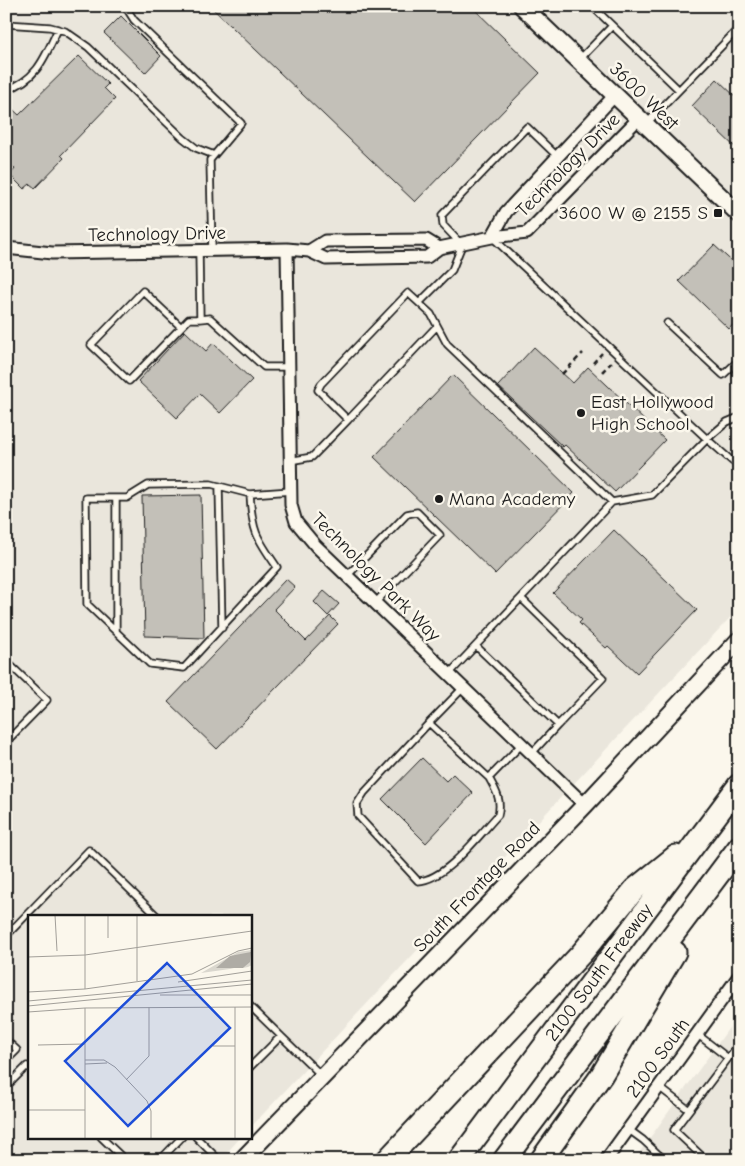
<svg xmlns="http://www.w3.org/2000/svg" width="745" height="1166" font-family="'Comic Neue',sans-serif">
  <rect width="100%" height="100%" fill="#fbf7ec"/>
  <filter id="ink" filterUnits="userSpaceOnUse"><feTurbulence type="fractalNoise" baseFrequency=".02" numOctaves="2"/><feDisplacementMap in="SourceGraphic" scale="10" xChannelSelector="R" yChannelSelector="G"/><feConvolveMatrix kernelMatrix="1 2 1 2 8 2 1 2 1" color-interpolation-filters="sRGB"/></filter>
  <g filter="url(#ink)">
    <path fill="#eae6dc" d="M6,6H739V608L250,1128V916H29V1137H241L220,1160H6Z
      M739,1014V1160H634Z"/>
    <path fill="#c3c0b8" stroke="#1c1c1c" d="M210,6H471L540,73L415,202Z
      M121,16L161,56L145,73L104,33Z
      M79,56L108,84L104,88L115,99L61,155L64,158L35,188L30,184L24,189L10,175L15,169L6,161V103L19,115Z
      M717,79L739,100V151L692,106Z
      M714,245L739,268V318L729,329L679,281Z
      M185,331L206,351L213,343L252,380L220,413L200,394L177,418L138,381Z
      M534,347L573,383L588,367L665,440L615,492L565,445L563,447L498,386Z
      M453,375L574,493L495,574L374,457Z
      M201,495L204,638L145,636L142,496Z
      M614,530L697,610L637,673L608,646L606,648L579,623L582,620L553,593Z
      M286,579L295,587L274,609L306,641L330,616L338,624L217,749L168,702Z
      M324,591L339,604L328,616L314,602Z
      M422,758L446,781L453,774L473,793L426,843L382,799Z"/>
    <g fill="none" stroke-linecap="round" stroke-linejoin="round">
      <g stroke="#1c1c1c" stroke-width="9">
        <path id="lane" d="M125,6L134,20L241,123L210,160L212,251
          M592,6L679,90
          M6,24L50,27L65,31L88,47L183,138L196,148L214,155
          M579,60L612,26
          M6,90C37,80 45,57 58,29
          M647,123L739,28
          M558,157L527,127L442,215L443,225L462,245L452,270L419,303L431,314L447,344L612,502
          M419,303L408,293L321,384L318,390L348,420L437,326
          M200,319L210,318L264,367H288
          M667,323L723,375L739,360
          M181,327L143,291L91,345L129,381L189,319H200L199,251
          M289,461L312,457L348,420
          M733,462L707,439L727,422L739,417
          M219,486L222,628
          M250,494C252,531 256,537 277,567L184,668L150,664L87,604L86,498H127L148,485L211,484L250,494L291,491
          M347,576L407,514L417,512L440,535L375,603
          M521,598L603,678L558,725
          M116,631V498
          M476,646L558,725L532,753
          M6,661L47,700L6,742
          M449,674L612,502L652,495L707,439L493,238
          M463,688L429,723L489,778L522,744
          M429,723L364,793L357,804L358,816L418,881C446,880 479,835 498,815C502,800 496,791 489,778
          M6,936L89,850L157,916
          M250,1006L321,1075
          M697,1034L728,1058
          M6,1040L17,1050L6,1061
          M250,1067L281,1036
          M6,1087L27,1066L29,1068
          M659,1087L689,1110
          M628,1129L643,1140L658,1154
          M101,1137L125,1160
          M196,1137L219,1160
          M160,1160L182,1137
          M654,1160L658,1154L665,1160
          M706,1160L674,1130L739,1044"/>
      </g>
      <g stroke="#1c1c1c" stroke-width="15">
        <path id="street" d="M492,237L506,212L615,95
          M6,248L52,253L287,249L309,251L326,259L427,257L439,248L492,237L527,233L639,118
          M287,249L291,505L296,522L316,546L585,805
          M309,251L325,241L426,240L439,248
          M606,1160L739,976"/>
      </g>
      <g stroke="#1c1c1c" stroke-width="20">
        <path id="secondary" d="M522,6L739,214
          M242,1160L585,805L739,640"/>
      </g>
      <g stroke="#1c1c1c" stroke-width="25">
        <g id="highway">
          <path d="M387,1160L581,954L635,889L676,856"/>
          <path id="s1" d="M459,1160L739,785"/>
          <path d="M504,1160L739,847"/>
          <path d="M541,1160L601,1076L675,952"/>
        </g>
      </g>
      <path stroke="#1c1c1c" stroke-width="2.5" stroke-dasharray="5 4" stroke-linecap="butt" d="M593,363L602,353
        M602,372L612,362
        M562,374L583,353"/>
      <use href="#lane" stroke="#fbf7ec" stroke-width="5.5"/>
      <use href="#street" stroke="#fbf7ec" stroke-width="11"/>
      <use href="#secondary" stroke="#fbf7ec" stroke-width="16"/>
      <use href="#highway" stroke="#fbf7ec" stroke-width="21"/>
    </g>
  </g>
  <g fill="#1c1c1c" stroke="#fbf7ec" stroke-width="2">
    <rect x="713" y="208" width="10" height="10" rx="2.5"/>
    <circle cx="581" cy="413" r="5"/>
    <circle cx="439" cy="499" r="5"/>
  </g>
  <g text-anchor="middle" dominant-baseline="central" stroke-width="5" stroke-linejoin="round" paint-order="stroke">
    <g font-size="19" fill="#1c1c1c" stroke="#fbf7ec">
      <text transform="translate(644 96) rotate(44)">3600 West</text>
      <text transform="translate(568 165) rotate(-45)">Technology Drive</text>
      <text transform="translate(157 234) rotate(-1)">Technology Drive</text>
      <text transform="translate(376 577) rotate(45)">Technology Park Way</text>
      <text transform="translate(477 887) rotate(-46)">South Frontage Road</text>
      <text stroke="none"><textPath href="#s1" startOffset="234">2100 South Freeway</textPath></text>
      <text transform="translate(658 1058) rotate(-54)">2100 South</text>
    </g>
    <g font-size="19" fill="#1c1c1c" stroke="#fbf7ec" text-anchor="start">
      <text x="708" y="213" text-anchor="end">3600 W @ 2155 S</text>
      <text x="591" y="402">East Hollywood<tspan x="591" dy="22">High School</tspan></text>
      <text x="449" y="499">Mana Academy</text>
    </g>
  </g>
  <g transform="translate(28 915)">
    <rect width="224" height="224" fill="#fbf7ec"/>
    <path d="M224,35V50L220,52L215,53L222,46L189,53H206L202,54L173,58L210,37Z" fill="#dad7ce"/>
    <path d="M223,37L222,47L215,53H188L202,41Z" fill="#afaca5"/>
    <path fill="none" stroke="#a29f99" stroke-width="1" d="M27,0L29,36M80,0V23M0,42L57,40L224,16M109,66V0M150,67L224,56M57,74V0M0,77L57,74L164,59L210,36L224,33M132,80H224M0,86L224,65M0,91L224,69M207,92V223M57,93V223M0,97L57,93L224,92M10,130L57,129M185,131H207M57,145H76L87,152L119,186L123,196V223M57,149L79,148M98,165L121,141V92M0,195H57"/>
    <path fill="#1d4ed8" fill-opacity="0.15" stroke="#1d4ed8" stroke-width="2.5" d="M139,48L202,113L100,211L37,146Z"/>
    <rect width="224" height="224" fill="none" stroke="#1c1c1c" stroke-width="2.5"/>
  </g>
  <rect width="745" height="1166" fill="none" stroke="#fbf7ec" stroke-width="25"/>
  <rect x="12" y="12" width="720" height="1141" fill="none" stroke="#1c1c1c" stroke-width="2" filter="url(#ink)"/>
</svg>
